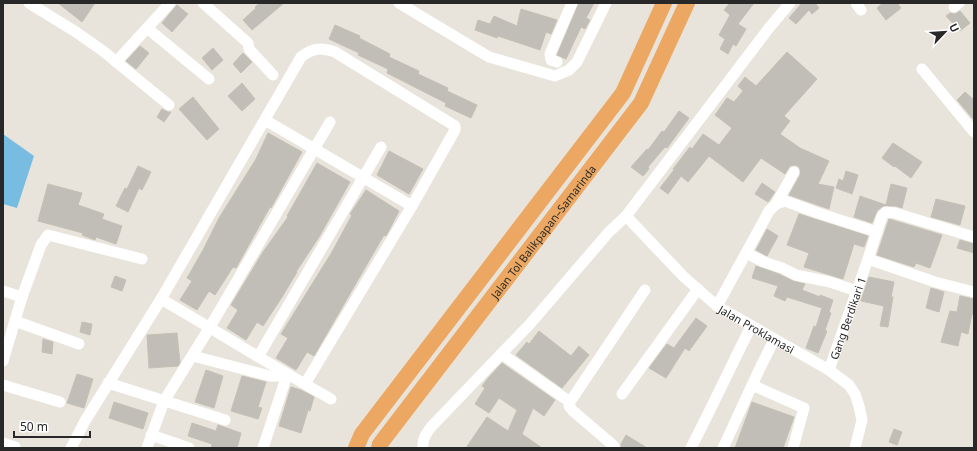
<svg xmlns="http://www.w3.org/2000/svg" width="977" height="451" font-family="'Noto Sans',sans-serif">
  <rect width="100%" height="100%" fill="#e9e4db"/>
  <path fill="#78bde1" d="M3,134L34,156L17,208L3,204Z"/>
  <path fill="#c1beb7" stroke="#c4c0b5" d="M58,3H95L82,22Z
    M260,3H284L252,30L243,20L256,8L255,7Z
    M579,3H594L586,18L590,20L585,29L581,27L566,59L557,55Z
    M730,3H754L738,24L746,29L736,46L733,44L728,54L720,49L725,39L719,35L730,15L724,10Z
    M802,3H815L819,8L812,14L809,10L796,24L789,18Z
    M883,3H897L901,8L886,20L877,8Z
    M177,5L188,14L172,32L162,23Z
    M521,9L557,20L551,34L546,32L540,50L498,36L497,38L475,30L478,20L490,24L494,16L517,26Z
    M960,11L970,23L960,31L946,16L950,13L955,14Z
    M335,25L360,36L359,38L390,54L389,57L419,71L418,74L448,88L447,91L477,105L471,118L445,106L446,103L387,73L388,69L358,55L359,53L329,39Z
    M140,46L149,53L136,69L126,61Z
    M213,48L223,60L212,70L202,58Z
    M787,52L817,79L784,116L790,121L780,134L800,148L829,161L818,184L834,187L829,209L789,195L800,175V169L798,166L794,165L790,166L785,174L761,158L743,182L709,156L688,182L681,176L668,194L660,188L674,170L673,169L690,147L692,149L703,134L719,145L732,128L715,115L727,98L734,102L743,91L738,86L745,77L756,86Z
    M243,53L252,62L241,73L233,64Z
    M242,83L255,99L242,111L228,96Z
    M965,92L974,100V120L957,100Z
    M193,97L219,129L207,140L179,109Z
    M162,109L168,112H171L164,122L157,117Z
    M679,111L689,118L667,148L665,147L648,167L649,169L643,176L631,167L647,149L648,150L662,131L664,132Z
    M268,133L302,152L271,208L270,207L236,268L233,267L215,295L209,291L197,310L180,300L192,281L187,278L203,250L219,218L256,159Z
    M893,143L922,162L911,178L895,166L894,167L882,158Z
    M389,151L423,169L409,194L377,175Z
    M317,163L350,182L319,237L296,272H297L282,297L263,326L257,322L246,340L227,328L238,310L231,305L263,252L288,217L287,216Z
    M138,166L151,172L142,190L139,188L128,212L116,206L125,188L127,189Z
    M846,171L858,175L852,194L836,188L839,179L843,181Z
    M762,183L775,192L768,202L755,194Z
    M48,184L82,193L78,205L104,214L102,219L122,226L116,244L96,237L95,240L82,235L83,233L38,221Z
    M891,184L907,188L902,208L896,206H883L877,211L872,223L854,217L860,196L886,205Z
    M366,190L399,211L386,236L384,235L314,356L307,352L296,370L276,358L288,338L281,334L332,252L352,215L350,214Z
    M936,199L965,206L960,225L931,217Z
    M799,214L868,236L864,247L854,244L843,279L804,267L809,253L787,245Z
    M889,219L942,235L930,268L916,263L914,267L877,255Z
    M767,229L778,236L767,256L756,250Z
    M960,240L974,244V253L957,248Z
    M756,266L779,274L793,281L805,284L802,290L820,297V295L833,300L829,312L831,313L825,330L827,331L818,353L806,348L814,326L816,327L822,308L787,297L785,301L774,296L778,286L752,278Z
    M115,276L126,280L122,291L111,287Z
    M869,277L894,282L891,297H893L888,327L880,326L884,306L861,301Z
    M931,288L944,292L939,312L926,308Z
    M960,296L974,299V315L972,314L968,334L961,332L958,346L941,342L950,311L957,312Z
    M696,318L707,326L689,351L685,348L666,378L649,368L667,344L674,348Z
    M82,322L92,324L90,335L80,332Z
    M539,331L571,356L579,346L589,355L562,388L516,355L527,342L529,344Z
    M177,333L180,363L178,366L149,368L147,335Z
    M43,339L53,342L52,354L42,352Z
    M502,363L555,400L544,416L533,408L522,434L542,448H466L487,417L508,431L517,410L499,398L489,413L475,404L485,388L482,386L489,377Z
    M206,370L223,376L214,408L195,402Z
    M77,374L93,379L84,408L67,403Z
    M242,376L266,382L258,407L262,408L258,419L231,411Z
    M291,387L301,390L314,397L310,411L308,410L301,433L279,426Z
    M114,402L148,413L143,429L109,418Z
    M752,402L794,417L783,448H735Z
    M192,423L216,431L218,425L241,433L237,448H211L212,444L188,436Z
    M894,429L902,432L897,445L889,442Z
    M626,435L647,448H624L621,446V444Z"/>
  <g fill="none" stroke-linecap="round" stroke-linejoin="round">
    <g stroke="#fff" stroke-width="11">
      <path d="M29,3L76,32L103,51L169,105"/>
      <path d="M203,3L248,43L249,49L273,75"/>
      <path d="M399,3L489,57L555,76L569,70L577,62L606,3"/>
      <path d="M856,3L861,10"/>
      <path d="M954,7L959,3"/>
      <path d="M147,28L209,79"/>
      <path d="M116,62L170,3"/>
      <path d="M557,62L551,60L550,54L572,3"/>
      <path d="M922,69L974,132"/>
      <path d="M265,120L412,206"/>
      <path d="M776,204L794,172"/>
      <path id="s1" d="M626,216L683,276L717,306L829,370L849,385L855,394L859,406L862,420L855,448"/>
      <path d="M746,253L764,262L782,268L796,275L830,282L857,291"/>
      <path d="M868,259L882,216L886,212L895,213L974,237"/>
      <path d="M3,291L22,297"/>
      <path d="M161,299C218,332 274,367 331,399"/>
      <path d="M717,306L769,211L776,204L785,201L818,213L877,232"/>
      <path d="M15,321L79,344"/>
      <path d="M502,354L570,402"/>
      <path d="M193,356L270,376H280L287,375L263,448"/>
      <path d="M258,357L381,147"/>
      <path d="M3,361L22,297L41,245L48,235L142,259"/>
      <path id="s2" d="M829,370L868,259L935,282L974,292"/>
      <path d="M108,383L225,420"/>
      <path d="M3,385L60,402"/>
      <path d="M752,385L804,408L793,448"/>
      <path d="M622,394L698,289"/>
      <path d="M151,435L189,448"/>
      <path d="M3,443L15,447"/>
      <path d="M614,446L573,411L569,406L570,402L645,290"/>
      <path d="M71,448L85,421L161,299L301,57C313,48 320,47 335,52L455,126V130L412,206L305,384"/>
      <path d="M147,448L164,401L210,327L330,122"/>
      <path d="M423,448C422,439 426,434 431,427L530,324L608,233L626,216L769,28L790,3"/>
      <path d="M691,448L709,412L751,326"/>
      <path d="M723,448L760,368L774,340"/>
    </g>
    <g stroke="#eca862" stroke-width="16">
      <path d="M356,448L362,434L623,93L664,3"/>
      <path id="s3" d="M379,448L380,444L641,103L687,3"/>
    </g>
  </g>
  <g text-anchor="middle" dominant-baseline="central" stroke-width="3.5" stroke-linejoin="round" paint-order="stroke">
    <g font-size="11" fill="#282828" stroke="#fff">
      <text stroke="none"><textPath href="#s3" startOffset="272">Jalan Tol Balikpapan–Samarinda</textPath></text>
      <text stroke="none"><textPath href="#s2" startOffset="55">Gang Berdikari 1</textPath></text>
      <text stroke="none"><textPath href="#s1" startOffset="174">Jalan Proklamasi</textPath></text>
    </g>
  </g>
  <rect width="977" height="451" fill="none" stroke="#282828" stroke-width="8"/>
  <g transform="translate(945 32) rotate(65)" stroke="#ffffff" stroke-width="3" paint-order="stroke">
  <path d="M0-3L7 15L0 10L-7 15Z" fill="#282828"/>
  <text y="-6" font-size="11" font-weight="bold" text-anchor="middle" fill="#282828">U</text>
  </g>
  <path d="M14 431v6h76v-6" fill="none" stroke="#282828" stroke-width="2"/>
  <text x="20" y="431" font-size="12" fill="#282828" stroke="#ffffff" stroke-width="3" paint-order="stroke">50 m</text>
</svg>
